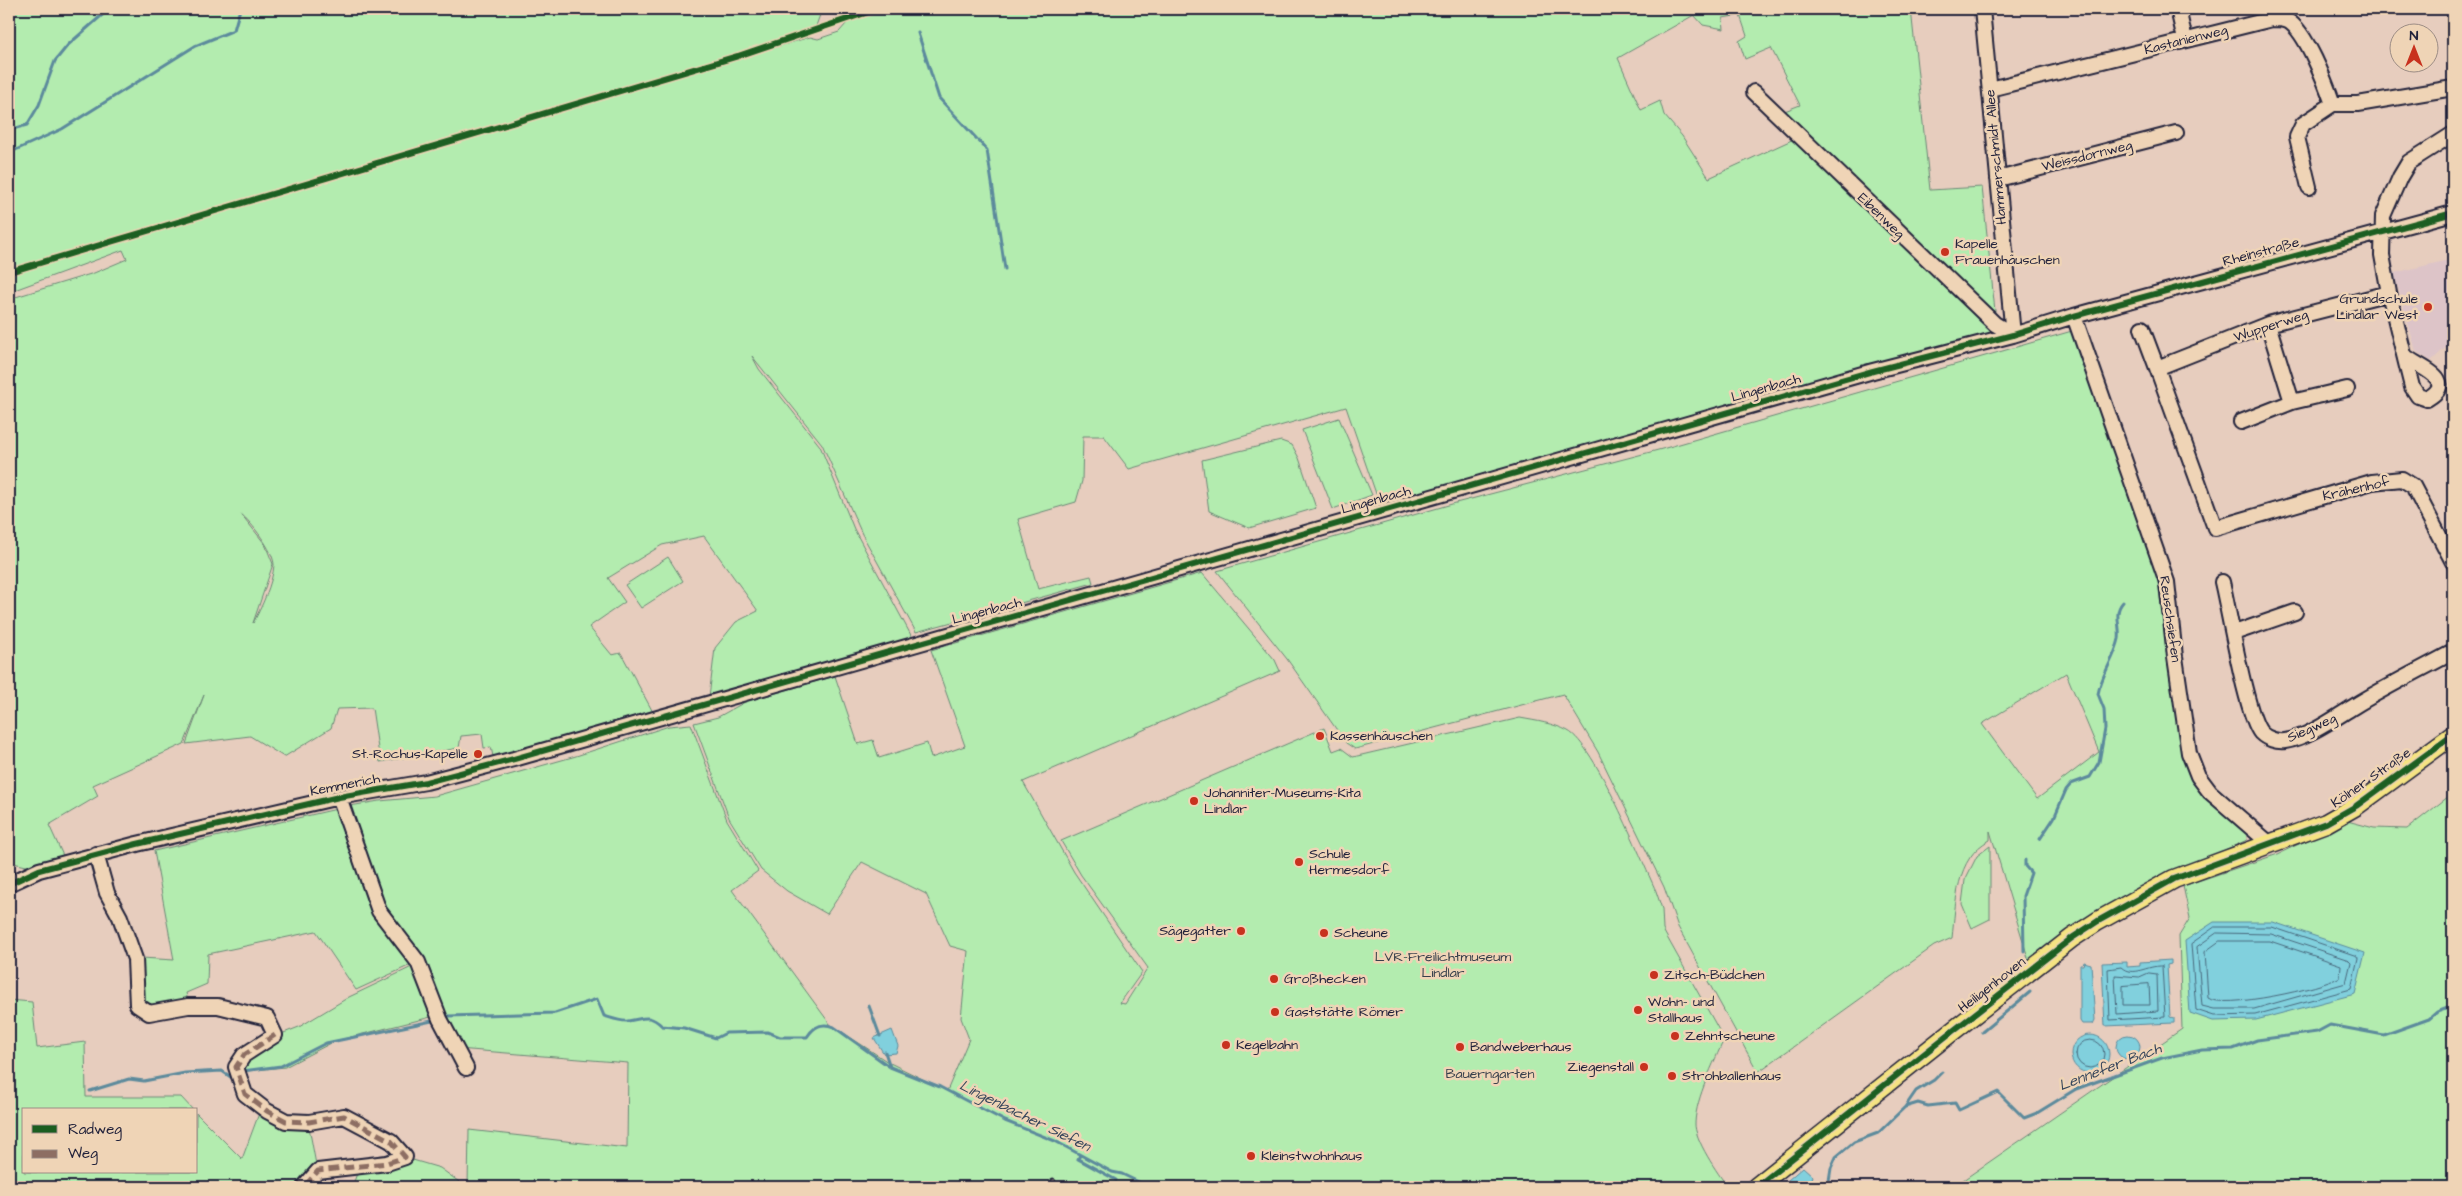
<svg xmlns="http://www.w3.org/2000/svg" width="2462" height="1196" font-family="'Architects Daughter',sans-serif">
  <rect width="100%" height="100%" fill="#e7cdbe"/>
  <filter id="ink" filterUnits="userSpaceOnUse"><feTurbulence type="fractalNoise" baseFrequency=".02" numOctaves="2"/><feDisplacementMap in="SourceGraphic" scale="10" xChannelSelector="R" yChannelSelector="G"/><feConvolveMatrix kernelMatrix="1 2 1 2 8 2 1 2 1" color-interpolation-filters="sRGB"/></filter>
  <g filter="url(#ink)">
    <path fill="#ddc4c8" d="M2453,259V341L2431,361L2416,351L2394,273Z"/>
    <path fill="#b3ecaf" stroke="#6a8775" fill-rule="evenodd" d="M9,9H822L816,26L812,29L752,50L9,270Z
      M829,9H866C854,15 840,19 829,9Z
      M879,9H1911L1930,190L1982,187L1995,311L1994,318L1777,114L1800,105L1771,48L1745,59L1739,41L1747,36L1740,15L1723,18L1724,29L1703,25L1694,15L1618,58L1641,110L1660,101L1664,115L1682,136L1709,178L1796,138L1993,325L1991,333L1381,508L1346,407L1129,469L1104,436H1083L1082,481L1076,502L1018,519L1038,589L1091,576L1093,583L916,632L862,534L822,444L752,356L759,369L820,446L854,529L913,639L709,697L715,648L736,622L758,611L704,536L662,545L608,578L625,602L589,627L612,655L621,653L654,714L494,761L491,747L484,748L482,734L461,736L459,748L380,762L372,708L337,709L331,728L284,757L250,736L186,744L204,695L184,744L93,785L98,796L49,825L65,860L39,869L9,862V299L94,273L127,259L123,250L9,292V275L810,37L818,39L839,32L847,23ZM241,514C251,522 274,551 274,565C273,582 261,609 253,623L273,564L265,544Z
      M2072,331L2156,569L2181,746L2246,832L2247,840L2172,874L2029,961L1990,831V840C1955,857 1956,904 1952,938L1934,946L1758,1072L1678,927L1664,887L1598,752L1563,694L1355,749L1346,743L1287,659L1217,571L1452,504L1662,449ZM2066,673L2099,752L2037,799L1982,724Z
      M1339,418L1372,495L1333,509L1302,430Z
      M1281,441L1292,445L1299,458L1316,508L1249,528L1209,511L1202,460Z
      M668,557L683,581L641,608L625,585Z
      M1202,573L1275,660L1280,671L1023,782L1074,872L1142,972L1120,1003L1125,1004L1148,968L1081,875L1061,841L1324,728L1333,751L1341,748L1353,757L1520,718C1536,721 1553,723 1568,731C1595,745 1641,859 1656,891L1662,909L1663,930L1724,1039C1714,1063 1696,1097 1695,1123C1694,1139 1718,1174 1728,1187L468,1186L469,1130L627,1148L628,1063L458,1049L380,910L344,807L379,801L435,796L576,756L669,726L691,724L727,820L758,871L732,890L830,1024L888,1062L947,1091L969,1039L961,1018L968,951L950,946L926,894L862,862L827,914L787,891L761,870L729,818L694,723L718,717L745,702L835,676L858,744L873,740L879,758L927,743L931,758L965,746L931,650Z
      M2453,793V1187H1953L2182,1029L2179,936L2190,918L2183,886L2278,854L2347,821L2374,828L2407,829Z
      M341,808L371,895L415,963L356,990L316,931L208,954L207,984L186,993L188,1001L155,1008L140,1001L142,958L174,960L154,851Z
      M1990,846V919L1972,928L1962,904L1965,880L1977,856Z
      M416,965L435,1016L335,1041L285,1067L238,1072V1067L276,1036L299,1027L349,997Z
      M9,1000L32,1002L37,1048L85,1042L86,1097H181L193,1110H24V1172H196V1113L242,1159L261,1108L309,1127L317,1170L302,1187H9Z
      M406,1158L440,1168L466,1187H352L359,1168Z"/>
    <path fill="#81d0dd" stroke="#5b8a9c" d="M2214,922H2273L2365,953L2355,994L2256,1020L2213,1021L2190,1013L2185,941Z
      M2171,960V964L2167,965L2170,1017L2174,1018V1023L2105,1026L2102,963L2127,962V967L2140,966V962Z
      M2084,962L2091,964L2095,1020L2093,1024H2082L2080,1021V965H2083Z
      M892,1030L898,1046L896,1053L884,1054L874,1038Z
      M2116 1047a12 12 0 1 1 24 0a12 12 0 1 1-24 0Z
      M2071 1054a19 19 0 1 1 38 0a19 19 0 1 1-38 0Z
      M1803,1167L1813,1176L1809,1187H1780Z"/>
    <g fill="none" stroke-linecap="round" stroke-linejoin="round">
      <path stroke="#48687c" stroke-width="1" d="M2215,927H2272L2357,956L2358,958L2351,989L2255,1015L2214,1016L2196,1010L2191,944Z
        M2217,933L2271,934L2349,960L2351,962L2346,983L2254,1009H2214L2202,1006L2197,947Z
        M2220,941H2270L2341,965L2340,977C2323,988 2223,1010 2208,998L2205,952Z
        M2162,966L2165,1017L2110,1020L2108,969L2121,967C2133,978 2147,965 2162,966Z
        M2149,973L2157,974L2158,1011L2117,1014L2115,975L2139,977Z
        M2149,984L2150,1005H2123V986Z
        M2076 1054a14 14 0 1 1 28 0a14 14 0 1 1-28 0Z"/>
      <path stroke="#5b8a9c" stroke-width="3" d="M918,33L939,98L987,150L1005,269
        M9,130L27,125L39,105L55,61L68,45L109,9
        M9,153L62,129L195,46L234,30L240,9
        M2040,839L2054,818L2066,790L2071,784L2090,777L2099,762L2105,729L2104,709L2098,694C2101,675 2115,658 2119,639C2121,626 2113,613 2123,602
        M2024,951L2023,896L2031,873L2025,866V860
        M869,1006L880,1036
        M448,1016L555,1013L597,999L604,1016C611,1018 621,1022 628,1021C643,1019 649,1013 662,1026L684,1028L716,1038L726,1033L768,1032L780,1037H807C814,1026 822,1022 834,1027L890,1067
        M1982,1032L2030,992
        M885,1052L890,1067L940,1087L1005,1121L1055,1141L1112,1172L1122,1174L1149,1187
        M242,1071L281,1066L326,1043L432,1021
        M90,1091L129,1079L144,1081L185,1073L222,1071L232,1078
        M1905,1107L1916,1091L1934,1080L1942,1072
        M1080,1155L1078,1159L1116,1180
        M1828,1187L1831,1168L1836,1157L1854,1142L1878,1133L1905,1107L1918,1103L1928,1106L1955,1103L1959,1110L1998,1092L2024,1118L2037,1113L2076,1089L2162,1058L2202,1050L2233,1049L2257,1040L2317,1032L2330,1025L2384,1035L2429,1019L2437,1012L2453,1006"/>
      <g stroke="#22223b" stroke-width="18">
        <path id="minor" d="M1982,9L2013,335
          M2178,9L2185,40
          M1990,89L2272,19C2277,19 2283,19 2288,21C2306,31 2326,84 2333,104H2358L2453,88
          M1754,92L1995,324L2013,335
          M1998,179L2176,133
          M2309,187L2297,137L2303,124L2333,104
          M2389,293L2268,324L2157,368L2215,528L2372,482L2402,479L2413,486L2453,562
          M2074,316L2167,582L2175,657L2189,753L2198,776L2210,792L2269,843
          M2268,324L2292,402
          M2142,328L2157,368
          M2404,355C2416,367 2461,379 2427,399L2418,396L2412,387L2408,371L2389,293L2382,255L2383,216L2400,177L2409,162L2453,134
          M2241,422L2292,402L2347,389
          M2222,582C2229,610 2246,716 2261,733C2267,739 2277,742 2285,741C2307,738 2335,718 2353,707C2385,687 2420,670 2453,652
          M2234,633L2295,612
          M339,797L379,911L418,962L440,1019L466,1068
          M96,854L107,893L120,917L135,959L137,1005L149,1013L188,1006H218L267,1018L275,1035L244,1055L236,1067L245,1094L267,1111L286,1121L309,1122L344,1116L391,1141L405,1157L387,1163L318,1171L304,1187
          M9,884L39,870L137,844L339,797L426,782L514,759L1873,371L2013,335L2074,316L2453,213"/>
      </g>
      <g stroke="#22223b" stroke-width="21">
        <path id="major" d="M1756,1187L1949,1034L2072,938L2098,921L2174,879L2326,823L2356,806L2453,735"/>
      </g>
      <use href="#minor" stroke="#efd4b6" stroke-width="14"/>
      <use href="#major" stroke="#f5e382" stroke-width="18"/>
      <g stroke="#22223b" stroke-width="5">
        <path id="rail" d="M1053,1180L1056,1187"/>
      </g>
      <use href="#rail" stroke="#efd4b6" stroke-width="3" stroke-dasharray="9" stroke-linecap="butt"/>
      <path stroke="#8d6e63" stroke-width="5" stroke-dasharray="10 5" stroke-linecap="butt" d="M275,1035L244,1055L236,1067L245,1094L267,1111L286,1121L309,1122L344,1116L391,1141L405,1157L387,1163L318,1171L304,1187"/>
      <g stroke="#efd4b6" stroke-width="9">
        <path id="cycleway" d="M9,272L738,56L877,9
          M9,884L39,870L137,844L339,797L426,782L514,759L1873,371L2013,335L2074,316L2453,213
          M1756,1187L1949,1034L2072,938L2098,921L2174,879L2326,823L2356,806L2453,735"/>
      </g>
      <use href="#cycleway" stroke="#1b5e20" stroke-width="6"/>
    </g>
  </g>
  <g fill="#c8321e" stroke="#efd4b6" stroke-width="2">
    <circle cx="1945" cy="252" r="5"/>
    <circle cx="2428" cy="307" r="5"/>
    <circle cx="1320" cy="736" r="5"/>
    <circle cx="478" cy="754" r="5"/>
    <circle cx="1194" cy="801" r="5"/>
    <circle cx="1299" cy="862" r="5"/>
    <circle cx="1241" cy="931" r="5"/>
    <circle cx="1324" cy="933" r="5"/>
    <circle cx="1654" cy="975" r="5"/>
    <circle cx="1274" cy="979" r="5"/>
    <circle cx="1638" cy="1010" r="5"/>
    <circle cx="1275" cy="1012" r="5"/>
    <circle cx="1675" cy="1036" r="5"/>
    <circle cx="1226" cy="1045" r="5"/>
    <circle cx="1460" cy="1047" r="5"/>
    <circle cx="1644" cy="1067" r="5"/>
    <circle cx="1672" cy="1076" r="5"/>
    <circle cx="1251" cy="1156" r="5"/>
  </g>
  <g text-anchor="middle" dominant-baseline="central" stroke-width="5" stroke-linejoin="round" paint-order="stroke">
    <g font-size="14" fill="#22223b" stroke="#efd4b6">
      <text transform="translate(2186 40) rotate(-14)">Kastanienweg</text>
      <text transform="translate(2087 156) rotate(-14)">Weissdornweg</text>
      <text transform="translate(1996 157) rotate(-95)">Hammerschmidt Allee</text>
      <text transform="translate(1881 216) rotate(44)">Eibenweg</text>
      <text transform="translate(2261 252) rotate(-15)">Rheinstraße</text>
      <text transform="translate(2271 326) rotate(-18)">Wupperweg</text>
      <text transform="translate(1766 388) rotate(-16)">Lingenbach</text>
      <text transform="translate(2356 489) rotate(-13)">Krähenhof</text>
      <text transform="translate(1376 500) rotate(-16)">Lingenbach</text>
      <text transform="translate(987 611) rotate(-15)">Lingenbach</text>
      <text transform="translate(2170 619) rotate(82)">Reuschsiefen</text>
      <text transform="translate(2312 728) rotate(-24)">Siegweg</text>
      <text transform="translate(2371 778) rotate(-35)">Kölner Straße</text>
      <text transform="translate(345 785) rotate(-11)">Kemmerich</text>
      <text transform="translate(1992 985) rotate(-38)">Heiligenhoven</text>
    </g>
    <g font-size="14" fill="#22223b" stroke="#efd4b6" text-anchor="start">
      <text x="1955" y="244">Kapelle<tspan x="1955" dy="16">Frauenhäuschen</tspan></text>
      <text x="2418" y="299" text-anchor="end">Grundschule<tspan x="2418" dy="16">Lindlar West</tspan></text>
      <text x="1330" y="736">Kassenhäuschen</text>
      <text x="468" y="754" text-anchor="end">St.-Rochus-Kapelle</text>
      <text x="1204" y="793">Johanniter-Museums-Kita<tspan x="1204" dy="16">Lindlar</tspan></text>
      <text x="1309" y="854">Schule<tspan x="1309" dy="16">Hermesdorf</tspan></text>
      <text x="1231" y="931" text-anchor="end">Sägegatter</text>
      <text x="1334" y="933">Scheune</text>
      <text x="1664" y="975">Zitsch-Büdchen</text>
      <text x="1284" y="979">Großhecken</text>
      <text x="1648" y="1002">Wohn- und<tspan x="1648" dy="16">Stallhaus</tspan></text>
      <text x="1285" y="1012">Gaststätte Römer</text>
      <text x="1685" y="1036">Zehntscheune</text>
      <text x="1236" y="1045">Kegelbahn</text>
      <text x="1470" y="1047">Bandweberhaus</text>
      <text x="1634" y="1067" text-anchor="end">Ziegenstall</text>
      <text x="1682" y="1076">Strohballenhaus</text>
      <text x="1261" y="1156">Kleinstwohnhaus</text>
    </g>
    <g font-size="14" fill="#38404c" stroke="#efd4b6">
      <text x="1443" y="957">LVR-Freilichtmuseum<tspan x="1443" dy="16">Lindlar</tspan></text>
      <text x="1490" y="1074">Bauerngarten</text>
    </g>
    <g font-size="15" font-style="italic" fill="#35455b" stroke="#efd4b6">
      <text transform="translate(2110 1067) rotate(-21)">Lennefer Bach</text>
      <text transform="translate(1025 1116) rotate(26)">Lingenbacher Siefen</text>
    </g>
  </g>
  <rect width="2462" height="1196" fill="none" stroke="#efd4b6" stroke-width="30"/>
  <rect x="15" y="15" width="2432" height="1166" fill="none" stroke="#22223b" stroke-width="2" filter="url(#ink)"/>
  <rect x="22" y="1108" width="175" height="65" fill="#efd4b6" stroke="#9d8d85"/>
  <rect x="32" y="1125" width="25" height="8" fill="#1b5e20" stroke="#9d8d85"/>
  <text x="68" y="1134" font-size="15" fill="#22223b">Radweg</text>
  <rect x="32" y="1150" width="25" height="8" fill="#8d6e63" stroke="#9d8d85"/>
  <text x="68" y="1158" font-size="15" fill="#22223b">Weg</text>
  <g transform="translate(2414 48)"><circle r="24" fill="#efd4b6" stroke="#9d8d85"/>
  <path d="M0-4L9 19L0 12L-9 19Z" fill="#c8321e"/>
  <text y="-8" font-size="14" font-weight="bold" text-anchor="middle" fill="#22223b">N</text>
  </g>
</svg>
